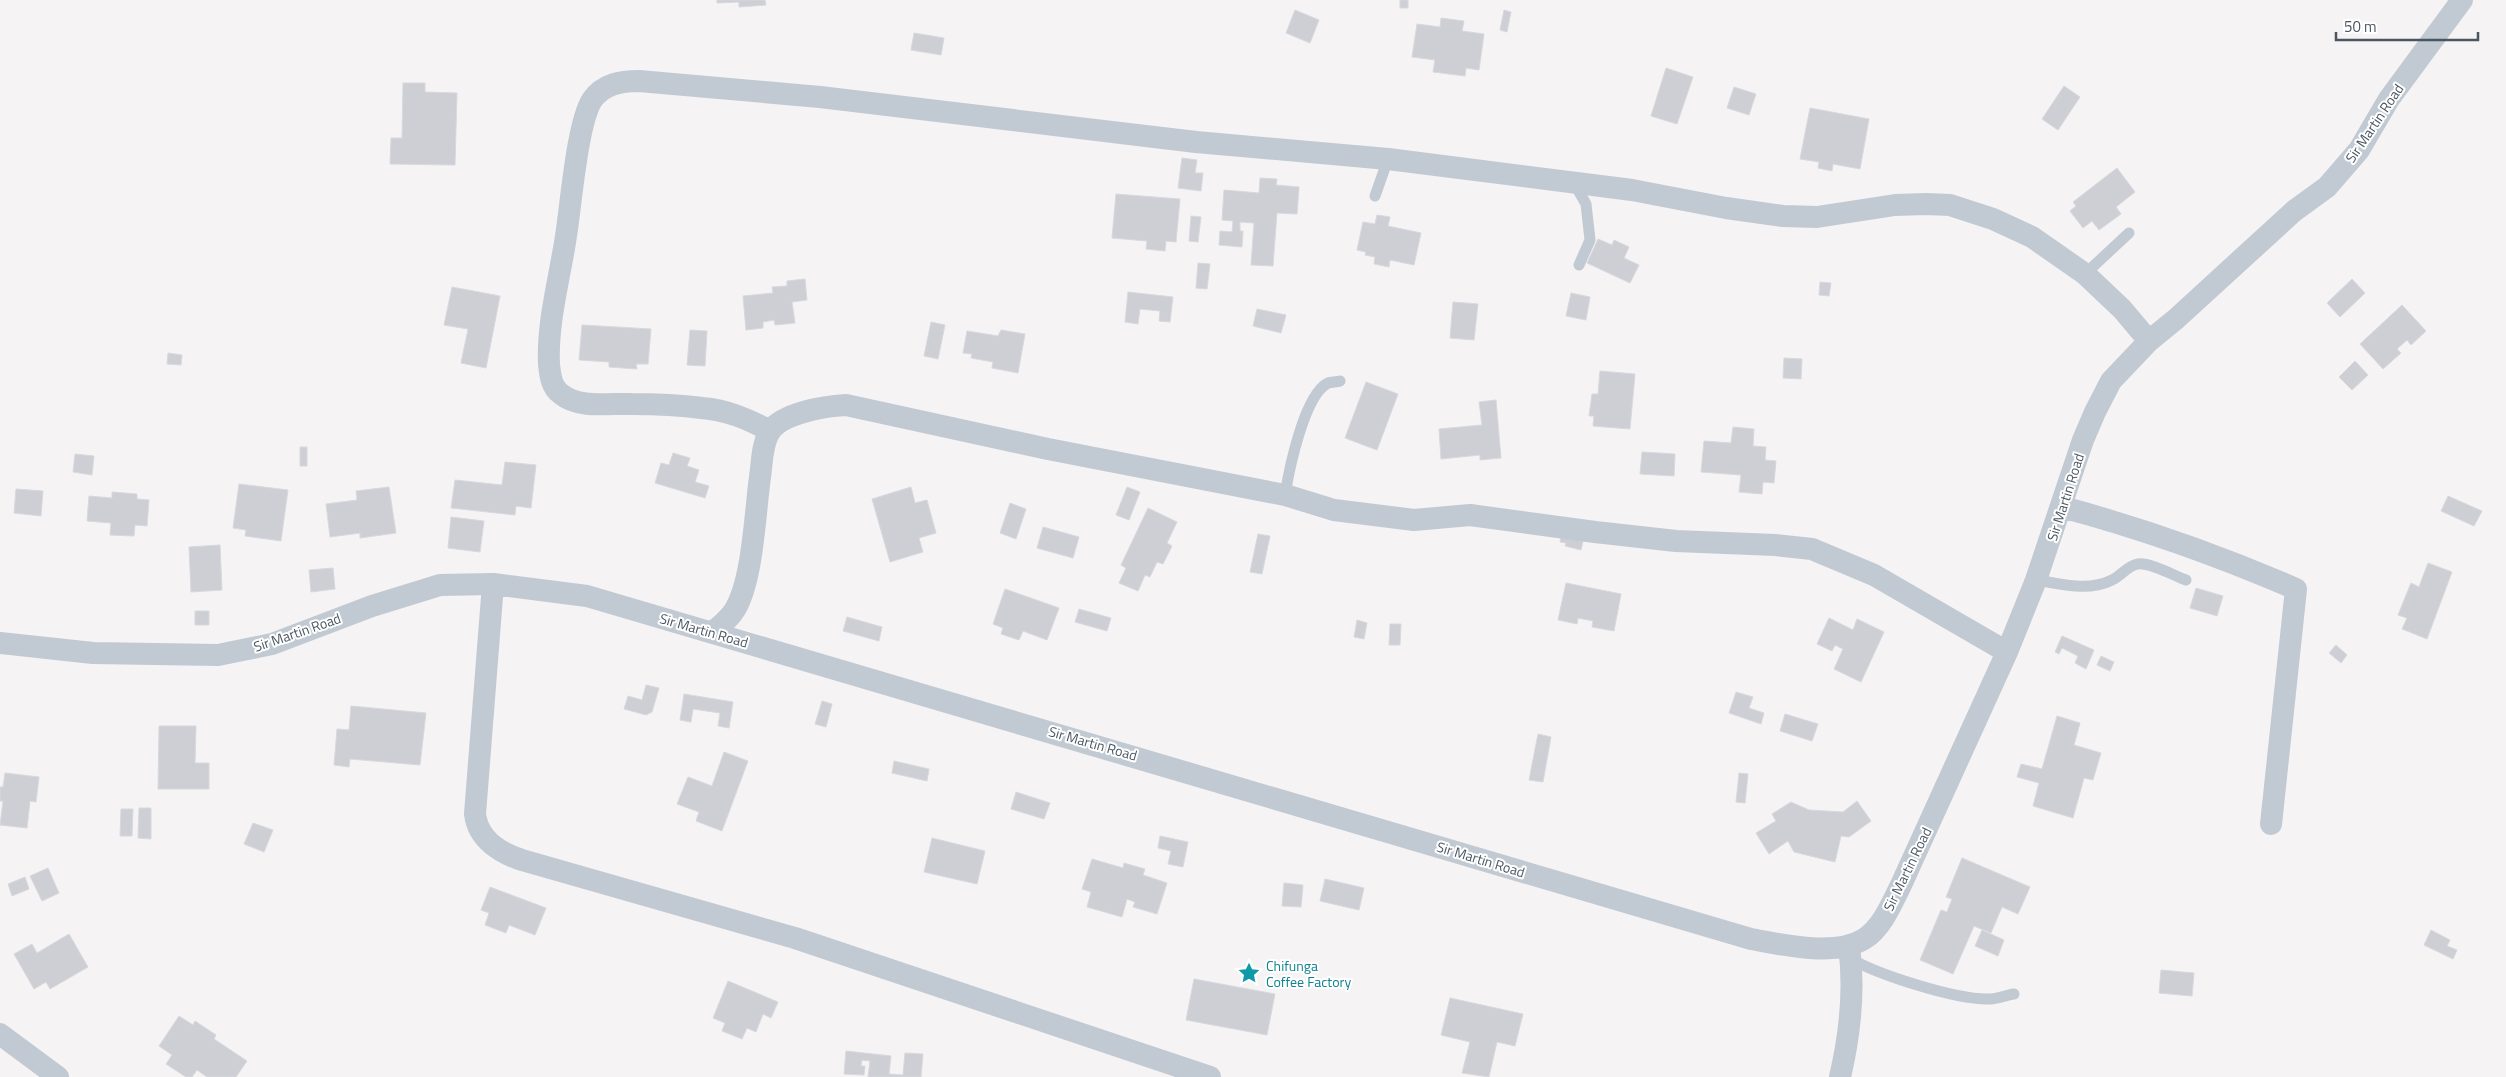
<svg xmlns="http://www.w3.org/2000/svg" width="2506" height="1077" font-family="'Titillium Web',sans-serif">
  <rect width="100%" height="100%" fill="#f5f3f3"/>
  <path fill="#cdcfd5" stroke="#d7d9de" d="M717,0H765L766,5L739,7V2L717,3Z
    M1400,0H1408V8H1400Z
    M1295,10L1319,20L1310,43L1286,33Z
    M1504,10L1511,12L1507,32L1500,30Z
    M1441,18L1464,21L1462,31L1484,34L1479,70L1466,68L1465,76L1433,72L1435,60L1412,57L1417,24L1440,27Z
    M914,33L944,38L941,55L911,50Z
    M1666,68L1693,77L1677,124L1651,116Z
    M403,83H425V92L457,93L455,165L390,164L391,138H402Z
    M2064,86L2080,97L2058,130L2042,119Z
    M1734,87L1756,94L1749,115L1727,108Z
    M1810,108L1869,119L1860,169L1833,164L1832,171L1818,168L1819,162L1800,159Z
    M1182,158L1197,160L1195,173H1203L1201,191L1178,188Z
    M2117,168L2135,192L2116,207L2121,214L2099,230L2092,221L2083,228L2070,211L2076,206L2073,202Z
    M1260,178L1277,179L1276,185L1299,187L1297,214L1277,213L1273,266L1251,265L1254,223L1240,222V231H1243L1242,247L1219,245L1220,231L1232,232L1233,221L1222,220L1224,190L1259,193Z
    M1116,194L1180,199L1176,242L1166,241L1165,251L1146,249L1147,241L1112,238Z
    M1377,215L1390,217L1388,226L1421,233L1414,265L1390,260L1389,267L1374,264L1375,257L1365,255L1366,252L1357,250L1363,222L1375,224Z
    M1191,216L1201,217L1198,242L1189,241Z
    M1598,239L1612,245L1614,240L1629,247L1624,258L1639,265L1630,283L1587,263Z
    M1198,263L1210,264L1207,289L1196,288Z
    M805,279L807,300L792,302L795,323L775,325L774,320L763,322V328L746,330L743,296L773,293L772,287L787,286V281Z
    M2352,279L2365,293L2340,317L2327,303Z
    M1820,282L1831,283L1829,296L1819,295Z
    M452,287L500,296L486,368L461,363L468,329L444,325Z
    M1128,292L1173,297L1170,322L1159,321L1160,311L1140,309L1138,324L1125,322Z
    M1571,293L1590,297L1586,320L1566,316Z
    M1453,302L1478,304L1474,340L1450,338Z
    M2402,305L2426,331L2411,345L2407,340L2397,349L2401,353L2383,369L2360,344Z
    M1257,309L1286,315L1281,333L1253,326Z
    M931,322L945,325L938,359L924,356Z
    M582,325L651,329L648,364H636L637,369L609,367V362L579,360Z
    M690,330L707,331L705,366L687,365Z
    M1001,330L1025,334L1018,373L992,368L993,362L971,358L972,354L963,353L967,331L998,336Z
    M168,353L182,355L181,365L167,364Z
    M1784,358L1802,359L1801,379L1783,378Z
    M2355,361L2368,375L2352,390L2339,377Z
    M1600,371L1635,374L1630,429L1593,426L1594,416H1589L1592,394H1598Z
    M1366,382L1398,394L1377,450L1345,438Z
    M1496,400L1501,458L1480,460V455L1441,459L1439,429L1482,425L1479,402Z
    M1733,427L1754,429L1753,446L1766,447L1765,460L1776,461L1774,483L1763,482L1762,494L1739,492L1741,475L1701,472L1704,441L1731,443Z
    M300,447H307V466H300Z
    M1642,452L1675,454L1674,476L1640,474Z
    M673,453L690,458L687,466L699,470L695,482L709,486L705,498L655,483L661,463L669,465Z
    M75,454L94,456L92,475L73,472Z
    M505,462L536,465L531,508L516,506L515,515L451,508L455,480L502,485Z
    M239,484L288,490L281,541L245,536L246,530L233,528Z
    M389,487L396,533L360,538V533L330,537L326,504L357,500L356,491Z
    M911,487L915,503L927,500L936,533L919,538L923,552L890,562L872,499Z
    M1127,487L1140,492L1129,520L1116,515Z
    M16,489L43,491L41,516L14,513Z
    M112,492L137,494V499L149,500L147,526L135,525L134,536L110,535L111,523L87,521L89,496L112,498Z
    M2448,496L2482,511L2474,526L2441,511Z
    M1010,503L1026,509L1016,539L1000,533Z
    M1148,508L1177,522L1167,543L1172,546L1163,564L1157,562L1150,577L1145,575L1138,591L1119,583L1126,568L1121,565Z
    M451,517L484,521L480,552L448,548Z
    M1043,527L1079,537L1073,558L1037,548Z
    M1562,533L1584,537L1581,550L1565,546L1566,543L1560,542Z
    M1258,534L1270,536L1262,574L1250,572Z
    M220,545L222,590L191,592L189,547Z
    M2428,563L2452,572L2427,639L2402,629L2407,618L2398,615L2411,583L2419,587Z
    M333,568L335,589L311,592L309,570Z
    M1566,583L1621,594L1614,631L1592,627L1593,621L1578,618L1577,624L1558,620Z
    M2196,588L2223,596L2217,616L2190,608Z
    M1005,589L1059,608L1047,640L1023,631L1019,640L1001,634L1003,628L993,624Z
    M1079,609L1111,618L1107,631L1075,622Z
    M195,611H209V625H195Z
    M847,617L882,627L879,641L843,631Z
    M1829,618L1853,630L1857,619L1884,632L1861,682L1834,669L1843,649L1835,645L1832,651L1817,644Z
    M1357,620L1367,623L1364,639L1354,637Z
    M1390,624H1401L1400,645H1389Z
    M2062,636L2094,650L2086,669L2075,663L2078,656L2062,648L2059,654L2055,652Z
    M2336,645L2347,655L2341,663L2329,653Z
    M2101,656L2114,662L2110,671L2097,665Z
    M646,685L659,688L652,712L646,715L624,709L628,696L642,700Z
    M1736,692L1753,697L1749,708L1764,713L1761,724L1729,713Z
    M684,694L733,702L729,728L718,726L720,713L693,709L691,722L680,720Z
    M822,701L832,704L826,727L815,724Z
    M351,706L426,713L420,765L350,759L349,767L334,765L337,729L349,730Z
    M1785,714L1818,724L1812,741L1780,731Z
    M2057,716L2080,723L2074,745L2101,753L2093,780L2084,778L2073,818L2033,806L2039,783L2017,777L2021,764L2042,769Z
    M159,726H196L195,763H209V789H158Z
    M1538,734L1551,737L1543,782L1529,780Z
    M724,752L748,761L722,831L696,821L699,812L677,804L688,777L712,786Z
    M894,761L929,769L927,781L892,773Z
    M5,773L39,777L36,802L30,801L27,828L0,825L3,801H0V787H3Z
    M1739,773L1748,774L1745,803L1736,802Z
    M1016,792L1050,803L1044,819L1011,809Z
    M1857,801L1871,821L1849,837L1841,836L1835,862L1794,852L1788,841L1769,854L1756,833L1776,821L1772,814L1791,802L1809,810L1843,812Z
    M139,808H151V839L138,838Z
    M121,809H133L132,836H120Z
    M253,823L273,830L264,852L244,844Z
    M1160,836L1188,842L1183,867L1168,864L1171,851L1158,848Z
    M932,838L985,851L977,884L924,872Z
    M1962,858L2030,887L2018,914L2002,907L1991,933L1974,926L1953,974L1920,960L1941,910L1947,912L1952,899L1946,897Z
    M1092,859L1123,868L1124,863L1145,869L1143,875L1167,883L1157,914L1133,907L1135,902L1127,899L1122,917L1087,907L1091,892L1082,889Z
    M48,868L59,893L42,901L30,876Z
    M25,877L29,889L12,896L8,884Z
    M1325,879L1364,888L1359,910L1320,901Z
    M1284,883L1303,885L1301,907L1282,906Z
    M490,887L546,908L535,935L509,925L506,933L485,925L489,913L481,910Z
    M1982,930L2004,940L1998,956L1975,946Z
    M2431,930L2450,940L2447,946L2457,950L2453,959L2424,945Z
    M69,934L88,967L50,989L46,982L34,989L14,954L32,944L37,953Z
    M2161,970L2194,973L2192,996L2159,993Z
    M1194,979L1275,994L1267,1035L1186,1020Z
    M728,981L778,1002L771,1018L763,1014L756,1032L747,1028L742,1039L722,1031L725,1023L713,1018Z
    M1450,998L1523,1014L1515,1046L1497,1042L1489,1077L1462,1073L1470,1042L1441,1035Z
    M179,1016L193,1025L195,1021L216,1035L214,1039L247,1061L236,1077H207L197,1070L192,1077H186L166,1064L172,1055L159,1046Z
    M846,1051L891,1056L889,1074L903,1075L905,1053L923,1054L921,1077H868L870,1061L862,1060L861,1066H865L864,1075L844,1074Z"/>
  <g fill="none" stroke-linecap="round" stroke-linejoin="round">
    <path stroke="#c1cad2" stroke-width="11" d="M1574,183L1586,204L1590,240L1579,265
      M1375,196L1388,159
      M2085,274L2129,233
      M1285,495C1289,470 1304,395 1328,383C1331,382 1337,382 1340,381
      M2036,580C2062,584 2088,592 2112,580C2121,576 2128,565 2138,564C2149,562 2175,576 2186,580
      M1851,959C1879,975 1954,999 1987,999C1996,1000 2005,995 2014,994"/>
    <path stroke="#c1cad2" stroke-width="22" d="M770,431C748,419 727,410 702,408C679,405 654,404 631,404C609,403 579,409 561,394C551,387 550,374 549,364C547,322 560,277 566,236C571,205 577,124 592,100C603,84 621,81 639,81L820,97L1196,142L1388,159L1632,190L1726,208L1783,216L1817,217L1895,205L1926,204L1950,205L1993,219L2032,237L2085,274L2122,309L2149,341
      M2062,507C2141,528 2220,556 2296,589L2271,824
      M493,584L475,814C478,839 500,853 522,860L795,938L1210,1077
      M713,632C720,626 729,619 734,611C753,582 755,512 760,477C762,463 762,445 769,433C780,413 826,406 846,405L1048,449L1285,495L1334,510L1414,520L1470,515L1595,532L1676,541L1775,545L1812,549L1874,575L2007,652
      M0,643L93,653L218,655L272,644L372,606L440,585L493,584L587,596L1751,939C1783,945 1835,957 1864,939C1882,928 1892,903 1901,885L2007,652L2036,580L2083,440L2095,412L2111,381L2149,341L2176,319L2294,211L2327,187L2359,150L2389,99L2462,0
      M0,1034L58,1077
      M1840,1077C1850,1034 1855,990 1849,946"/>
  </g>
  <defs>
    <g id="sight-bare" transform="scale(1.725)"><path d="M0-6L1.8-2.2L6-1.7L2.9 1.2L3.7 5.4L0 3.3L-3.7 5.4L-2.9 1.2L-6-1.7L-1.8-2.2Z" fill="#0f9aa8" stroke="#fff" stroke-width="2.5" paint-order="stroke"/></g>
  </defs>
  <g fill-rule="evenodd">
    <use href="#sight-bare" x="1249" y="973"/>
  </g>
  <g text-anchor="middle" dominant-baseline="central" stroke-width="4" stroke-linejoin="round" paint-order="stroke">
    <g font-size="14" fill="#4a5661" stroke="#fff">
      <text transform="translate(2374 123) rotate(-56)">Sir Martin Road</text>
      <text transform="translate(2065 497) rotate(-72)">Sir Martin Road</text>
      <text transform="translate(704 630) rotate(16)">Sir Martin Road</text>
      <text transform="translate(297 632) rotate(-19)">Sir Martin Road</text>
      <text transform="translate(1093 743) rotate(16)">Sir Martin Road</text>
      <text transform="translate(1481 859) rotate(17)">Sir Martin Road</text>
      <text transform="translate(1907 869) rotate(-64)">Sir Martin Road</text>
    </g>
    <g font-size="14" fill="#0d838f" stroke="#fff" text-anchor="start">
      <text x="1266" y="965">Chifunga<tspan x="1266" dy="16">Coffee Factory</tspan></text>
    </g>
  </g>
  <path d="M2336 32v8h142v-8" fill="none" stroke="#4a5661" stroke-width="2.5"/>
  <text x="2344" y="32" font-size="15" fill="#4a5661" stroke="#ffffff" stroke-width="4" paint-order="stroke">50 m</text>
</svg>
